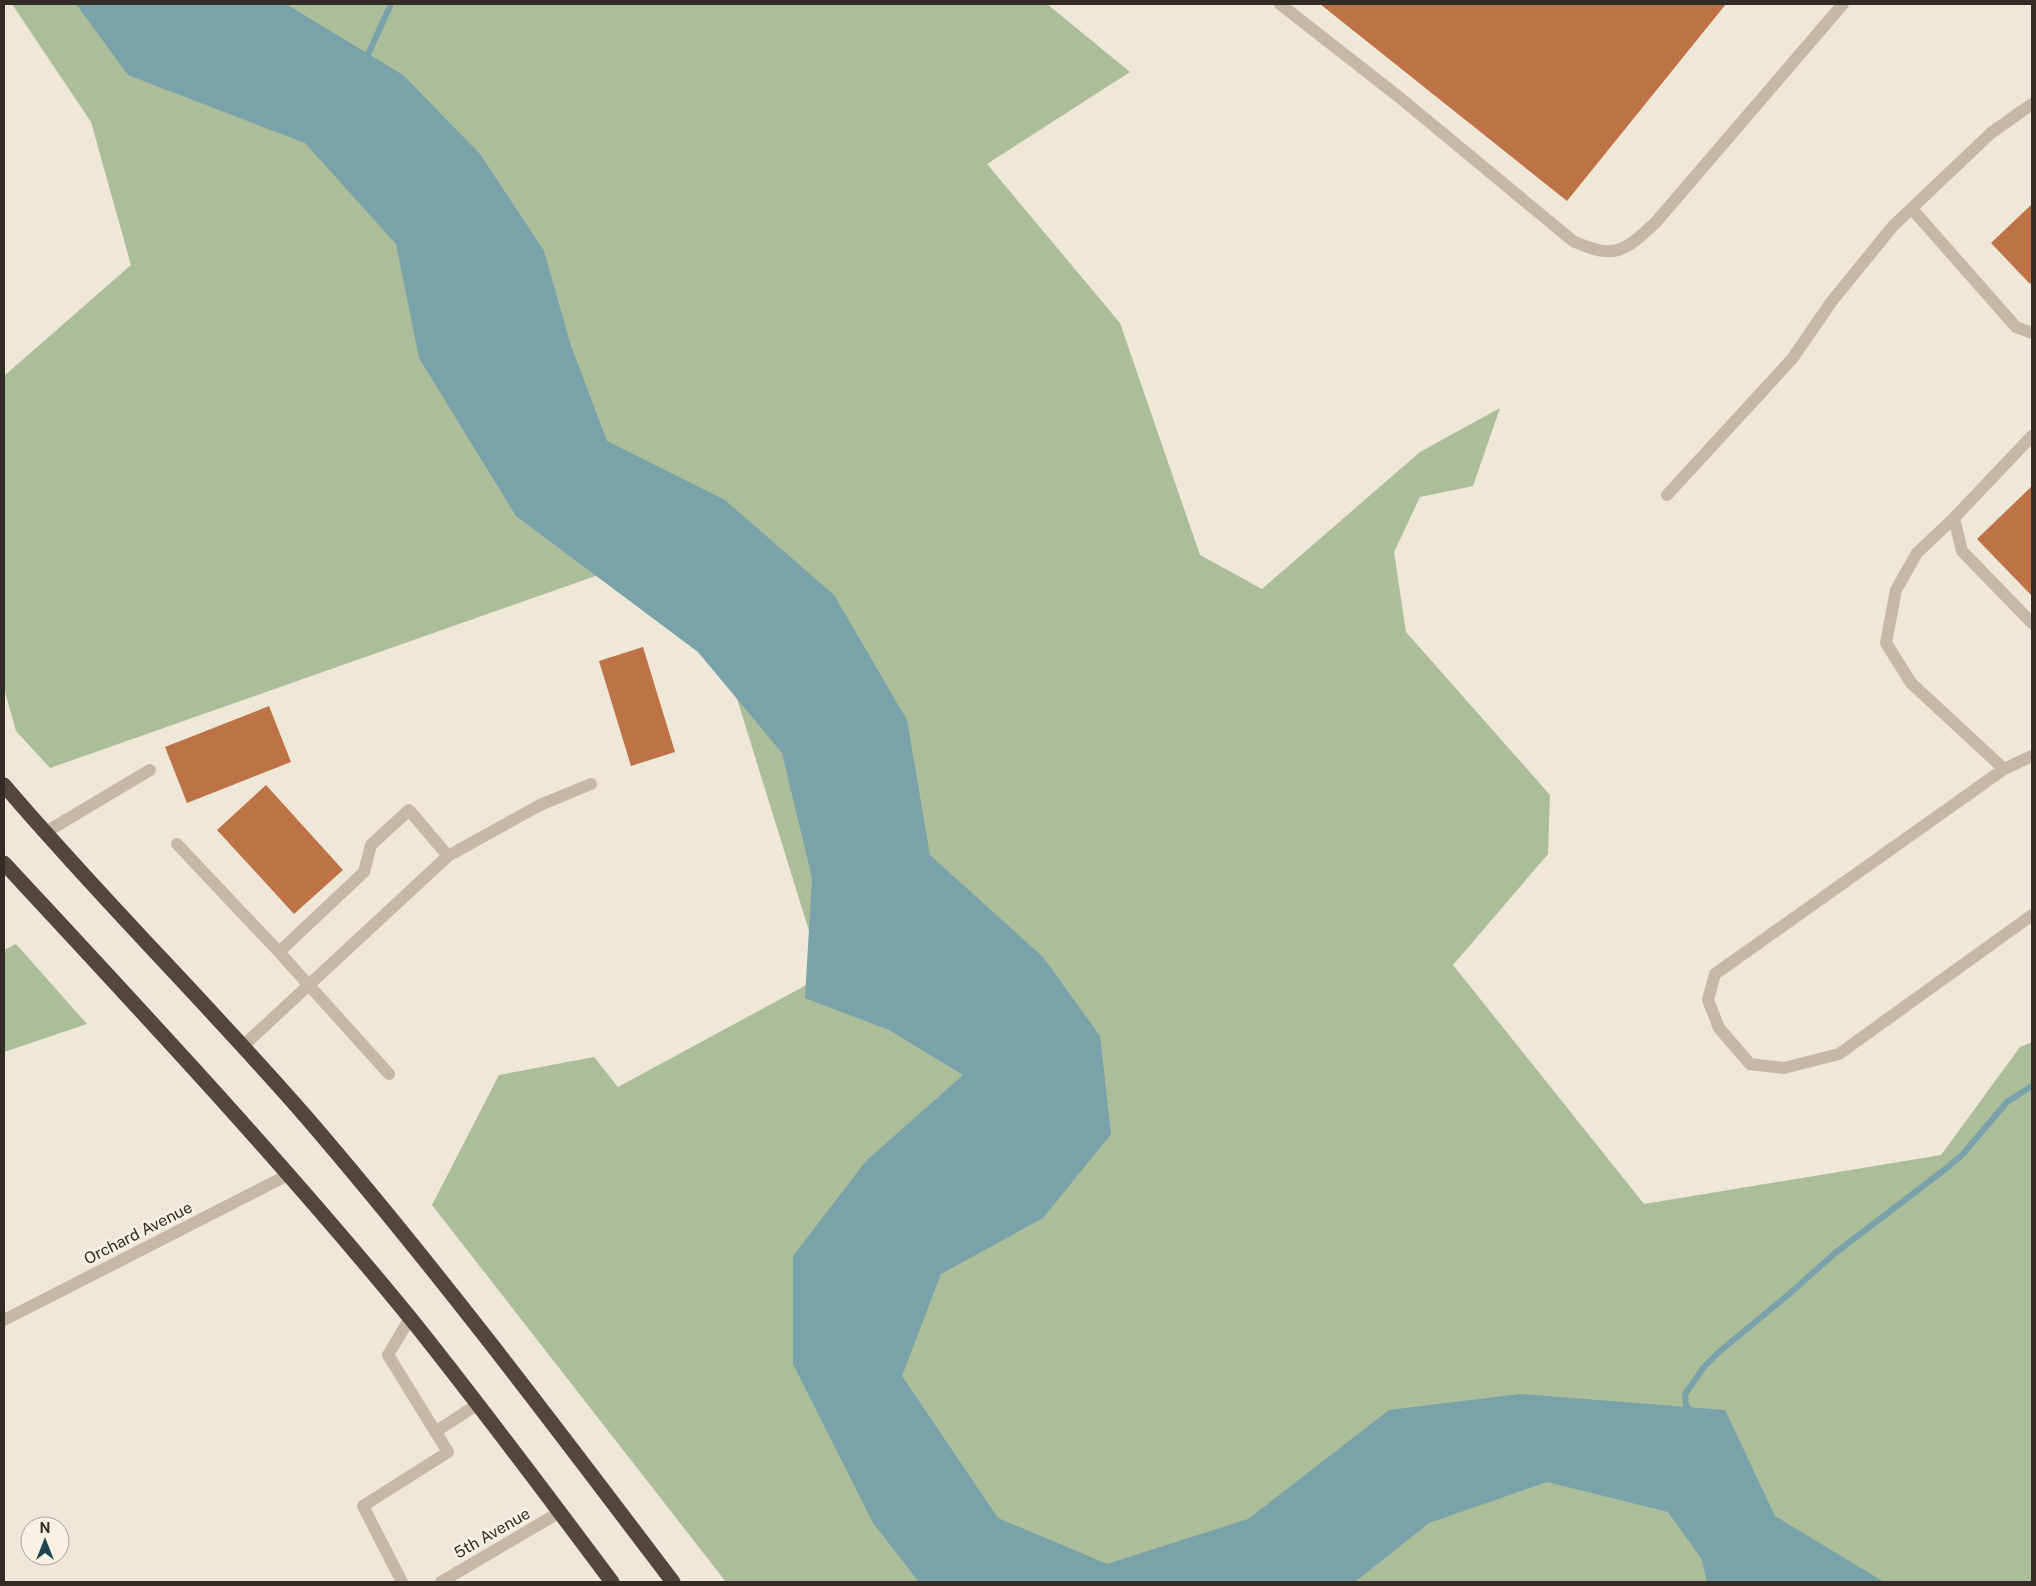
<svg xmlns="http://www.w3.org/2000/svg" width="2036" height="1586" font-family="'Public Sans',sans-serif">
  <rect width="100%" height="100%" fill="#efe7d8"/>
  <path fill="#acbd99" d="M12,4H1047L1130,72L987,164L1120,323L1200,555L1262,589L1420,452L1500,408L1473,486L1420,497L1394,552L1406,632L1550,795L1548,854L1453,965L1644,1204L1941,1155L2020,1047L2032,1042V1582H726L432,1205L499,1075L594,1057L618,1087L823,976L734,689L681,609L604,573L50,768L16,731L4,688V376L131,265L91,122Z
    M16,944L87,1024L4,1052V950Z"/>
  <path fill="#79a2aa" d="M76,4H286L403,75L480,154L544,251L571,346L607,441L725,500L834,595L907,720L930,855L1043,957L1100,1036L1111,1134L1043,1218L941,1274L902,1376L998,1518L1107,1564L1248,1519L1389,1410L1520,1394L1725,1410L1775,1516L1884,1582H1718L1668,1512L1547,1482L1429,1523L1355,1582H919L873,1523L793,1364V1256L866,1161L963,1075L889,1030L805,998L812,878L782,753L698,652L516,516L419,358L396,244L305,143L128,75Z"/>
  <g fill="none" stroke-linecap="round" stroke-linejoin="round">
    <path stroke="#79a2aa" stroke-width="6" d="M365,61L391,4
      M1693,1412L1686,1406L1685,1394L1704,1367L1720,1351L1788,1295L1834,1254L1948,1167L1963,1154L2007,1102L2032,1086
      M1704,1557L1710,1582
      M1713,1582L1715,1569"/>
  </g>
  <path fill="#be7347" d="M1320,4H1726L1567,201Z
    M2032,204V282L2030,284L1991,243Z
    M2032,486V593L2031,595L1977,539Z
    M643,647L675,752L631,766L599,661Z
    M269,706L291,762L187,803L165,747Z
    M266,785L343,870L294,914L217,830Z"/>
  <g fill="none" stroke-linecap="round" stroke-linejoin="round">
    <path stroke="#c6b8a5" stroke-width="12" d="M1280,4L1399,97L1573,241C1615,260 1624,252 1656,222L1843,4
      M1912,209L2016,327L2032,333
      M2032,436L1954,518L1962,551L2032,623
      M1667,495L1792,359L1832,301L1893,226L1991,133L2032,104
      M1954,518L1917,553L1896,590L1886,643L1911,683L2004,769L2032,756
      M2004,769L1715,974L1708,1000L1719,1028L1750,1064L1784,1068L1839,1054L2032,915
      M46,832L150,770
      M177,844L279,952
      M448,856L540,805L591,784
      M243,1046L448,856L409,810L371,845L364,872L279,952L389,1074
      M4,1320L288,1175
      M435,1432L478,1404
      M402,1582L363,1506L448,1452L388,1355L410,1318
      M441,1582L560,1512"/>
    <path stroke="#52463d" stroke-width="15" d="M4,785C101,899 209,1005 307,1118C436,1268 554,1425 673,1582
      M4,863C142,1012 282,1161 411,1319C480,1405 546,1494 612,1582"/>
  </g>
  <g text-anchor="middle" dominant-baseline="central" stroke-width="5" stroke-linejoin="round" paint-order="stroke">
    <g font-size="16" fill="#322b26" stroke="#f7f1e4">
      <text transform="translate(138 1233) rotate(-27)">Orchard Avenue</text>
      <text transform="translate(492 1533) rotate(-30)">5th Avenue</text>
    </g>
  </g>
  <rect width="2036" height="1586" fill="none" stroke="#322b26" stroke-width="10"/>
  <g transform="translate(45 1541)"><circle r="24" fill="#f7f1e4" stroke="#a8a298"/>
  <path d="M0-4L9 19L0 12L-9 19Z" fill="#1e4750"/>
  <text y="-8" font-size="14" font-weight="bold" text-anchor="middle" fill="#322b26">N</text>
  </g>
</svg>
